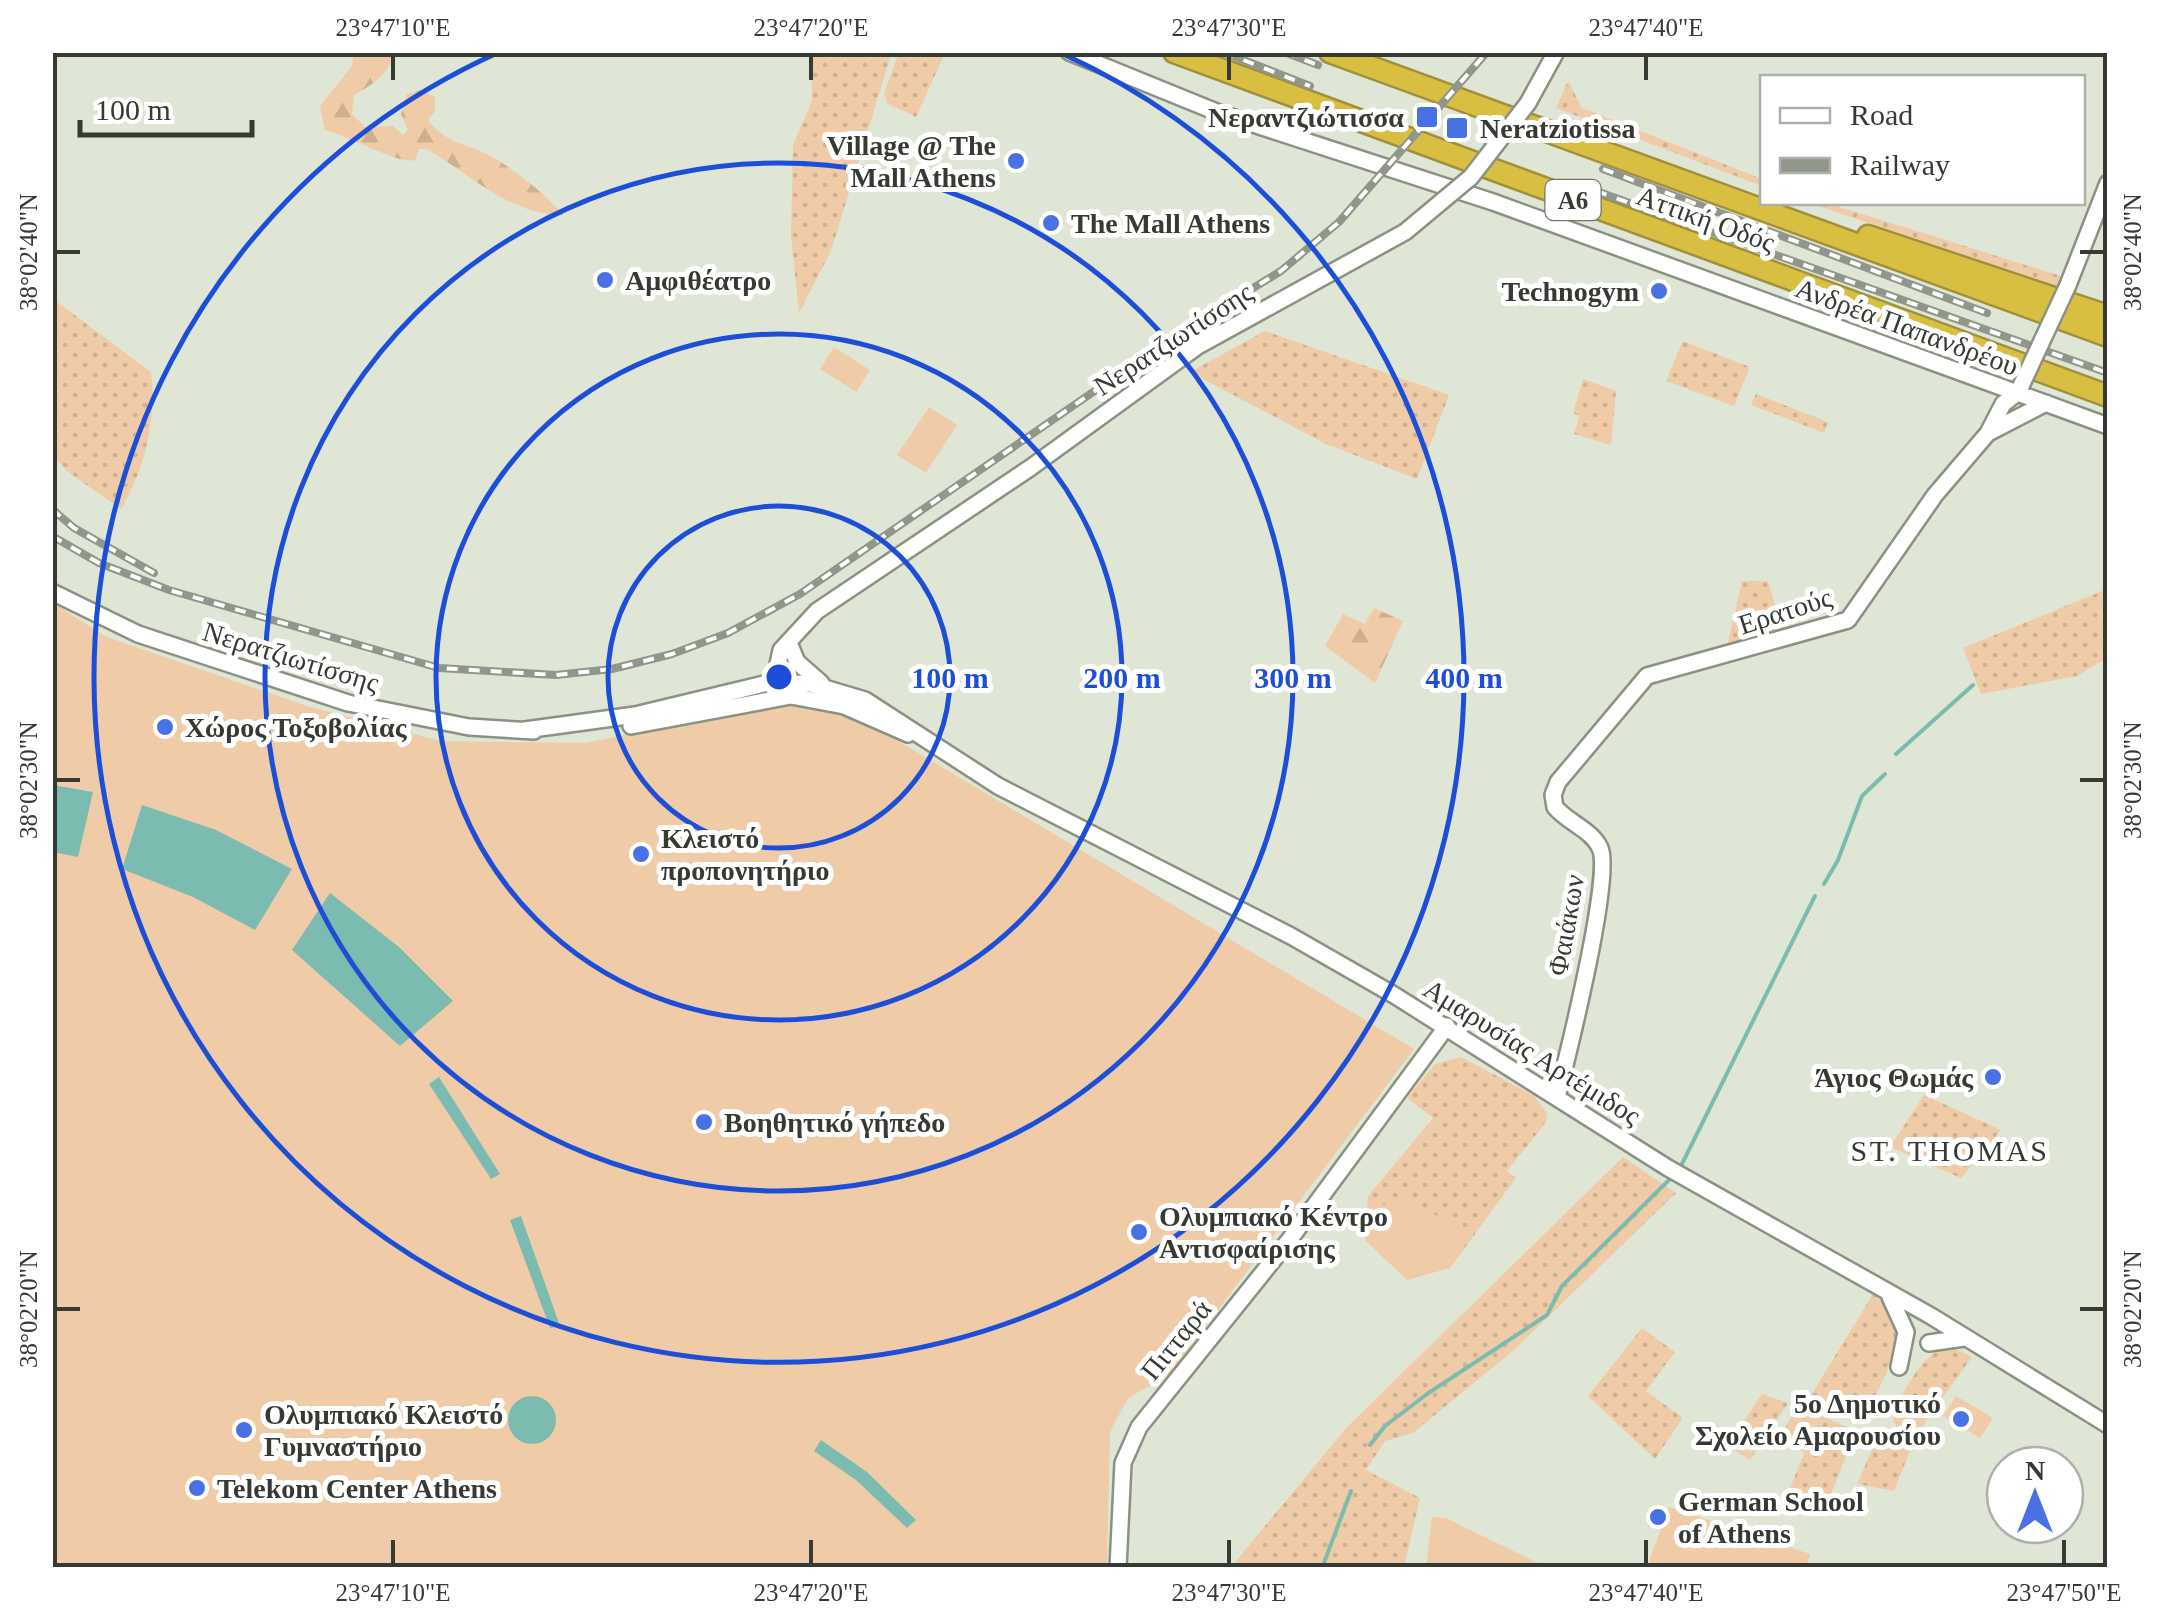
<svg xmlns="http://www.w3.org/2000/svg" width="2160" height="1620" font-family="'Times New Roman',serif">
  <defs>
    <pattern id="grass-dots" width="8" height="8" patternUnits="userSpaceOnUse" patternTransform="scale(2.5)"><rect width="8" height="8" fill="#efcca7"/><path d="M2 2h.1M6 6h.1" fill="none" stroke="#ceb090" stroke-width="1.8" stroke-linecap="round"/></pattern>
    <pattern id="forest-firs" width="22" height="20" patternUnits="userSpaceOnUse" patternTransform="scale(2.5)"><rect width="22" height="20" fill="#efcca7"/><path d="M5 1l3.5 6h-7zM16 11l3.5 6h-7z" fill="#ceb090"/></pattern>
  </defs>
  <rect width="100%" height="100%" fill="#dfe6d5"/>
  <path fill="url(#grass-dots)" d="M811,53H945L916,117L888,104L884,94L897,57L891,55L831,251L799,313L791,236L793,145L812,101Z
    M1568,81L1582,108L1762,179V186L1556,108Z
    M1809,203H1827L2064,277L2060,287Z
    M53,299L151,372C157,419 145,468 121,509L68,472L53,455Z
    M1265,331L1449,395L1417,479L1326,444L1190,372Z
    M1683,341L1750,367L1734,406L1666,381Z
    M1583,379L1616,391L1611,445L1574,434L1579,416L1573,413Z
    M1756,394L1828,422L1824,433L1751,405Z
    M1742,581H1768L1782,628L1727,646Z
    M2107,589V658L2077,676L1981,694L1963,648Z
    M1461,1057L1533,1095L1547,1113L1546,1122L1507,1171L1516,1178L1450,1268L1407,1280L1365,1240L1368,1196L1433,1118L1407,1098L1435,1064Z
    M1924,1095L2001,1130L1961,1178L1890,1147Z
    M1623,1157L1676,1193L1514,1350L1413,1433L1385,1441L1366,1470L1420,1498L1404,1567H1231L1347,1427Z
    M1873,1294C1919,1331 1884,1377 1863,1419L1810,1397Z
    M1642,1328L1675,1352L1646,1391L1683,1418L1655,1459L1588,1396Z
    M1949,1346L1972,1357L1913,1439L1900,1433L1893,1420C1899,1396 1923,1351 1949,1346Z
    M1762,1394L1788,1403L1750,1460L1727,1446Z
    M1798,1406L1856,1431L1822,1517L1783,1505L1804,1454L1781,1434Z
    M1877,1439L1910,1451L1894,1491L1857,1484Z"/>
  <path fill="url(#forest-firs)" d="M354,53H393C389,76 373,84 354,95L352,114L365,127L393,126L403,135L408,130L401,114L407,94L421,90L435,97V111L428,120C446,145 472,144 496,159C521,175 544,193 563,215C510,215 471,175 427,149H419L415,160C399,165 347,135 325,130L320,106L352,66Z
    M1374,608L1403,621L1375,683L1325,646L1343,614L1365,624Z"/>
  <path fill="#efcca7" d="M834,347L870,370L856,392L820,369Z
    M929,407L957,425L926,473L897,455Z
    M53,603L107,637L307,706L441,741L586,743L770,704L813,706L860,718L1414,1049L1169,1375L1128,1398L1110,1432L1107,1567H53Z
    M1405,1194L1470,1239L1449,1267L1407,1279L1365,1240L1367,1213Z
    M1956,1396L1993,1418L1980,1438L1943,1416Z
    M1669,1507L1810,1554L1806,1567H1647Z
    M1432,1517L1446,1518L1546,1567H1426Z"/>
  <path fill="#7cbcb0" d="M53,785L93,792L78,857L53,852Z
    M142,805L216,830L292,869L255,930L193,897L122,869Z
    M330,893L399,947L453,1001L400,1046L292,950Z
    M439,1077L500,1174L491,1179L429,1084Z
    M521,1216L560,1326L550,1328L510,1220Z
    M508 1420a24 24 0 1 1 48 0a24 24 0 1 1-48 0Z
    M821,1440L867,1472L916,1520L907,1528L856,1480L814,1451Z"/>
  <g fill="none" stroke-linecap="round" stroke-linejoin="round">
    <path stroke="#7cbcb0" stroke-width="4" d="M1896,754L1973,685
      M1824,884L1838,860L1862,796L1885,774
      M1680,1168L1815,896
      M1370,1445L1385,1426L1427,1394L1547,1315L1562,1286L1674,1175
      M1322,1568L1351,1491"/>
    <g stroke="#8b9281" stroke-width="20">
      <path id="secondary" d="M1069,52L1219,113L1493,202L2108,426
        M1528,103L1556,52
        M2068,285L2108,183
        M1988,433L2046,403
        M52,592L138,634L348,703L469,727L534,731
        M790,645L797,662L821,683
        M773,688L781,650L817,611L1030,468L1198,346L1405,232
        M631,726L791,696L844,706L908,734
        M525,730L635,715L772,682L811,684L865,700L998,786L1291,936L1394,995L1668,1168L1931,1316L2108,1425
        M1557,1097C1567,1058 1613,875 1600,848C1592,830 1567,822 1555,807L1553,795L1558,782L1647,676L1848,620L1935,495L1988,433L2003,404L2017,393
        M1890,1297L1906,1332L1899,1367
        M1929,1343L1964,1338
        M1118,1568L1123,1463L1139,1427L1290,1239L1447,1026"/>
    </g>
    <g stroke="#a0903c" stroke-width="25">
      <path id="highway" d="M1174,52L2108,396
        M1330,52L2108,336
        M1868,236L2108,316"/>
    </g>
    <use href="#secondary" stroke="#fff" stroke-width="15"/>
    <use href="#highway" stroke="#d9bf41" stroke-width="20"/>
    <g stroke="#91968a" stroke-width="8">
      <path id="rail" d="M1223,52L1310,86
        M1284,52L1318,65
        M1603,169L1987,313
        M1596,191L2108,373
        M52,509L74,528L154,573
        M52,536L99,563L169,590L439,668L556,675L612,669L672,654L728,633L800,594L1173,337L1281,271L1339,222L1487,52"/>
    </g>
    <use href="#rail" stroke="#fff" stroke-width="4" stroke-dasharray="11" stroke-linecap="butt"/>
    <g stroke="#8b9281" stroke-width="20" stroke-linecap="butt">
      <path id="secondary-bridge" d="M1405,232L1471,177L1528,103
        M2021,386L2068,285"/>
    </g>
    <use href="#secondary-bridge" stroke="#fff" stroke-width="15"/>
  </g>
  <path fill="none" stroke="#373a33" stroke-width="4" d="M393,55V80M811,55V80M1229,55V80M1646,55V80M55,252H80M2080,252H2105M55,780H80M2080,780H2105M55,1309H80M2080,1309H2105M393,1540V1565M811,1540V1565M1229,1540V1565M1646,1540V1565M2064,1540V1565"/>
  <g fill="none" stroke="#1d4ed8" stroke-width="5">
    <circle cx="779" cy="677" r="171"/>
    <circle cx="779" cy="677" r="343"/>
    <circle cx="779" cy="677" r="514"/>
    <path d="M1063 54A685 685 0 1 1 495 54"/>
  </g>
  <g fill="#4871e4" stroke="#fff" stroke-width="4">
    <rect x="1415" y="105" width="24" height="24" rx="5"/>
    <rect x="1445" y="116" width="24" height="24" rx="5"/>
    <circle cx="1016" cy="161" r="10"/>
    <circle cx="1051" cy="223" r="10"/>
    <circle cx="605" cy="280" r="10"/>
    <circle cx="1659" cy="291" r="10"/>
    <circle cx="165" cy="727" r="10"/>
    <circle cx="641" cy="854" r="10"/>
    <circle cx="1993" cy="1077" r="10"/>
    <circle cx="704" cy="1122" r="10"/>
    <circle cx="1139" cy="1232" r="10"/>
    <circle cx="1961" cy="1419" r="10"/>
    <circle cx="244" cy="1430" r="10"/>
    <circle cx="197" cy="1488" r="10"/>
    <circle cx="1658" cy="1517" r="10"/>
  </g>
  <g text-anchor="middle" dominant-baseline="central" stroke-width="10" stroke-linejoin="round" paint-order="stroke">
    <rect fill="#fff" stroke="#737570" stroke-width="2.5" x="1545.5" y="180" width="55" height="40" rx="8"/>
    <g font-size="25" font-weight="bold" fill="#373a33">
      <text x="1573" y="200">Α6</text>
    </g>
    <g font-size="28" font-weight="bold" fill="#373a33" stroke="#fff" text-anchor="start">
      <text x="1404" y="117" text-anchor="end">Νεραντζιώτισσα</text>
      <text x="1480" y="128">Neratziotissa</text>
      <text x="996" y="145" text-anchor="end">Village @ The<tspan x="996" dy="32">Mall Athens</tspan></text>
      <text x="1071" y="223">The Mall Athens</text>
      <text x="625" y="280">Αμφιθέατρο</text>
      <text x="1639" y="291" text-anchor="end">Technogym</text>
      <text x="185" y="727">Χώρος Τοξοβολίας</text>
      <text x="661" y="838">Κλειστό<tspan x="661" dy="32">προπονητήριο</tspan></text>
      <text x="1973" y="1077" text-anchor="end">Άγιος Θωμάς</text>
      <text x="724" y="1122">Βοηθητικό γήπεδο</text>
      <text x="1159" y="1216">Ολυμπιακό Κέντρο<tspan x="1159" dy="32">Αντισφαίρισης</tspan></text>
      <text x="1941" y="1403" text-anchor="end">5ο Δημοτικό<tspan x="1941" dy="32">Σχολείο Αμαρουσίου</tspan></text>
      <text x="264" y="1414">Ολυμπιακό Κλειστό<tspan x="264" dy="32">Γυμναστήριο</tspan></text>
      <text x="217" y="1488">Telekom Center Athens</text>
      <text x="1678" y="1501">German School<tspan x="1678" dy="32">of Athens</tspan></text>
    </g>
    <g font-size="28" fill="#373a33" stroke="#fff">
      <text transform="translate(1706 219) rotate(20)">Αττική Οδός</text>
      <text transform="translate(1907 327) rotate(20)">Ανδρέα Παπανδρέου</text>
      <text transform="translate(1173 339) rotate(-33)">Νερατζιωτίσσης</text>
      <text transform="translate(1785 611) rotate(-18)">Ερατούς</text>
      <text transform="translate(291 657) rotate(17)">Νερατζιωτίσσης</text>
      <text transform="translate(1566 925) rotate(-80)">Φαιάκων</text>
      <text transform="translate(1532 1052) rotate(32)">Αμαρυσίας Αρτέμιδος</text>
      <text transform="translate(1176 1340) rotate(-51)">Πιτταρά</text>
    </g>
    <g font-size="30" letter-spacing="2.5" fill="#373a33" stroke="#fff">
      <text x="1950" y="1150">ST. THOMAS</text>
    </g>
  </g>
  <circle cx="779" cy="677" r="15" fill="#1d4ed8" stroke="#fff" stroke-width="5"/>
  <g font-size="30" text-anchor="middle" font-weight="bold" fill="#1d4ed8" stroke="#fff" stroke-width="10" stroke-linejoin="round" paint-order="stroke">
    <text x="950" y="688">100 m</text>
    <text x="1122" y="688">200 m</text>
    <text x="1293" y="688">300 m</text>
    <text x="1464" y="688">400 m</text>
  </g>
  <rect width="2160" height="1620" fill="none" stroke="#ffffff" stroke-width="110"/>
  <rect x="1760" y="75" width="325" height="130" fill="#ffffff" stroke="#afb0ad" stroke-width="2.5"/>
  <rect x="1780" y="108" width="50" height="15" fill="#ffffff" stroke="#afb0ad" stroke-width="2.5"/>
  <text x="1850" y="125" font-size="30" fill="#373a33">Road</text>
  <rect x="1780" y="158" width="50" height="15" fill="#91968a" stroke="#afb0ad" stroke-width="2.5"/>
  <text x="1850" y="175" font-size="30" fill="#373a33">Railway</text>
  <g transform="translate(2035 1495)"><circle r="48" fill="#ffffff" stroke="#afb0ad" stroke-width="2.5"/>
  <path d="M0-8L18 38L0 25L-18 38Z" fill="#4871e4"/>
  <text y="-15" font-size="28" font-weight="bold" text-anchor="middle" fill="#373a33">N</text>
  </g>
  <path d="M80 120v15h172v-15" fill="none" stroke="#373a33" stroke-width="5"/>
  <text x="95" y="120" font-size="30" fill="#373a33" stroke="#ffffff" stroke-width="8" paint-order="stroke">100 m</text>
  <rect x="55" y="55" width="2050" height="1510" fill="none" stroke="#373a33" stroke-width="4"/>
  <g font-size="25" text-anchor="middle" fill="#373a33">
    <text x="393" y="36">23°47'10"E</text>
    <text x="811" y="36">23°47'20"E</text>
    <text x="1229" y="36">23°47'30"E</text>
    <text x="1646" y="36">23°47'40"E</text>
    <text transform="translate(28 252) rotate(-90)" y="9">38°02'40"N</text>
    <text transform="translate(2132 252) rotate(-90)" y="9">38°02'40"N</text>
    <text transform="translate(28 780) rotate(-90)" y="9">38°02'30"N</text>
    <text transform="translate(2132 780) rotate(-90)" y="9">38°02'30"N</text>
    <text transform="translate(28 1309) rotate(-90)" y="9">38°02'20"N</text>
    <text transform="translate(2132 1309) rotate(-90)" y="9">38°02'20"N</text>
    <text x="393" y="1601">23°47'10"E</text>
    <text x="811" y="1601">23°47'20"E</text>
    <text x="1229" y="1601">23°47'30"E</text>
    <text x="1646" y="1601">23°47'40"E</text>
    <text x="2064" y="1601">23°47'50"E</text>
  </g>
</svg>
